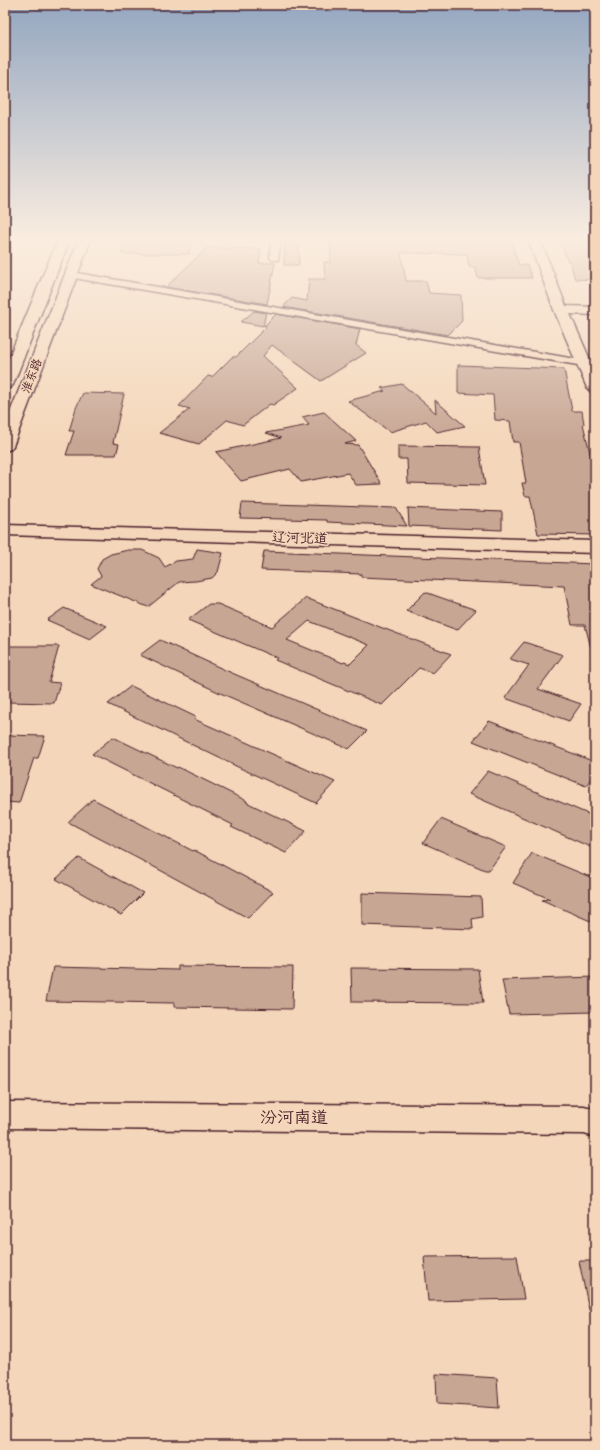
<svg xmlns="http://www.w3.org/2000/svg" width="600" height="1450" font-family="Pangolin,'LXGW WenKai TC',sans-serif">
  <rect width="100%" height="100%" fill="#f4d7ba"/>
  <filter id="ink" filterUnits="userSpaceOnUse"><feTurbulence type="fractalNoise" baseFrequency=".025" numOctaves="2"/><feDisplacementMap in="SourceGraphic" scale="8" xChannelSelector="R" yChannelSelector="G"/><feConvolveMatrix kernelMatrix="1 2 1 2 8 2 1 2 1" color-interpolation-filters="sRGB"/></filter>
  <g filter="url(#ink)">
    <path fill="#c7a694" stroke="#4a1f2b" fill-rule="evenodd" d="M123,239H192L189,254H122Z
      M330,239H510L519,265H527L532,278H478L475,267H469L467,254L401,253L406,281H426L429,293L461,295L462,321L448,335L283,307L292,298L307,301L309,279H325L324,262H331Z
      M558,239H595V280L575,279L570,261H568Z
      M285,242H299V265H284Z
      M207,248L261,249L259,263H275L267,304L166,287Z
      M254,311L266,313L263,326L241,322Z
      M276,314L360,329L356,345L366,353L321,381L272,345L263,356L298,388L273,405L270,404L243,425L227,420L199,444L159,433L190,409L179,406L208,376L212,377L232,357H236L267,326H264Z
      M458,365L564,369L572,411H582L584,424H583L595,473V535L538,534L530,496H525L522,483H526L519,442H513L510,421L495,420L493,395L458,393Z
      M402,384L436,413L435,400L465,426L437,432L426,421L390,432L348,401L385,391L381,388Z
      M83,393L124,394L113,443L119,444L116,455H66L74,431H69L76,408Z
      M324,412L356,441L345,444L358,445L382,484L356,485L348,473L301,482L290,469L241,481L216,452L281,438L266,433L309,425L302,417Z
      M398,446L479,447L485,485L408,483L407,459H398Z
      M242,503L396,508L407,526L327,522V520L240,518Z
      M408,508L502,512V530L409,526Z
      M197,549L223,553L218,572L212,578L196,581L179,582L148,607L91,584L101,576L97,569L102,559L111,554L128,550H142L159,558L165,567L176,561L193,559Z
      M264,551L595,564V648H591L585,625H572L564,586L361,577V574L261,570Z
      M425,592L476,610L457,630L406,611Z
      M306,598L372,624L451,654L433,673L419,668L382,705L275,660L277,658L188,620L209,604H218L272,627ZM309,621L369,645L350,664L344,662L343,663L287,640Z
      M64,608L107,626L90,639L47,620Z
      M160,640L225,670L367,731L349,749L218,692L140,655Z
      M524,642L563,655L538,689L581,704L569,721L505,698L529,665L510,659Z
      M5,646H59L49,682L60,683L54,703L5,702Z
      M131,686L196,717L194,719L335,782L316,803L240,768L108,704Z
      M489,721L595,762V772L586,786L473,741Z
      M5,735L45,736L38,758H34L19,803L5,802Z
      M113,737L177,768L178,767L247,801L246,802L306,831L286,853L231,827L233,825L92,754Z
      M488,771L595,817V849L469,794Z
      M93,799L193,851L194,850L273,892L248,918L158,869L68,822Z
      M441,819L506,847L489,870H485L423,843Z
      M532,853L595,879V923L542,900L550,899L513,883Z
      M79,858L143,893L121,915L56,879Z
      M362,893L481,897L482,917L472,919L473,929L362,925Z
      M178,966L293,967L292,1009L174,1007V1003L46,1001L53,967L178,970Z
      M351,968L478,969L483,1003L352,1002Z
      M595,977V1012L509,1014L502,980Z
      M517,1256L524,1299L428,1301L424,1257Z
      M579,1261H595V1309L589,1310Z
      M436,1374L497,1378L499,1408L437,1404Z"/>
    <g fill="none" stroke-linecap="round" stroke-linejoin="round">
      <g stroke="#4a1f2b" stroke-width="3">
        <path id="minor" d="M271,239H281L278,260H272L270,258Z
          M71,272L593,362H595V368L68,277L66,275L68,273Z"/>
      </g>
      <g stroke="#4a1f2b" stroke-width="3">
        <path id="tertiary" d="M528,239H540L566,306L595,307V315L570,314L595,371V393L590,391L587,388L554,310Z
          M5,525L595,541V553L5,535Z"/>
      </g>
      <g stroke="#4a1f2b" stroke-width="3">
        <path id="secondary" d="M58,239H70L13,385L10,388L5,390V367Z
          M79,239H91L13,446L11,449L5,451V425Z
          M5,1102L584,1106L595,1109V1137L584,1134L5,1128Z"/>
      </g>
      <use href="#minor" fill="#f4d7ba" fill-rule="evenodd"/>
      <use href="#tertiary" fill="#f4d7ba" fill-rule="evenodd"/>
      <use href="#secondary" fill="#f4d7ba" fill-rule="evenodd"/>
    </g>
  </g>
  <linearGradient id="sky" x2="0" y2="1"><stop stop-color="#93a6c0"/><stop offset="0.54" stop-color="#faede0"/><stop offset="1" stop-color="#faede0" stop-opacity="0"/></linearGradient>
  <rect width="600" height="442" fill="url(#sky)"/>
  <g text-anchor="middle" dominant-baseline="central" stroke-width="3" stroke-linejoin="round" paint-order="stroke">
    <g font-size="12" fill="#4a1f2b" stroke="#f4d7ba">
      <text transform="translate(32 376) rotate(-69)">淮东路</text>
    </g>
    <g font-size="14" fill="#4a1f2b" stroke="#f4d7ba">
      <text transform="translate(300 538) rotate(2)">辽河北道</text>
    </g>
    <g font-size="17" fill="#4a1f2b" stroke="#f4d7ba">
      <text x="294" y="1117">汾河南道</text>
    </g>
  </g>
  <rect width="600" height="1450" fill="none" stroke="#f4d7ba" stroke-width="20"/>
  <rect x="10" y="10" width="580" height="1430" fill="none" stroke="#4a1f2b" stroke-width="1.5" filter="url(#ink)"/>
</svg>
